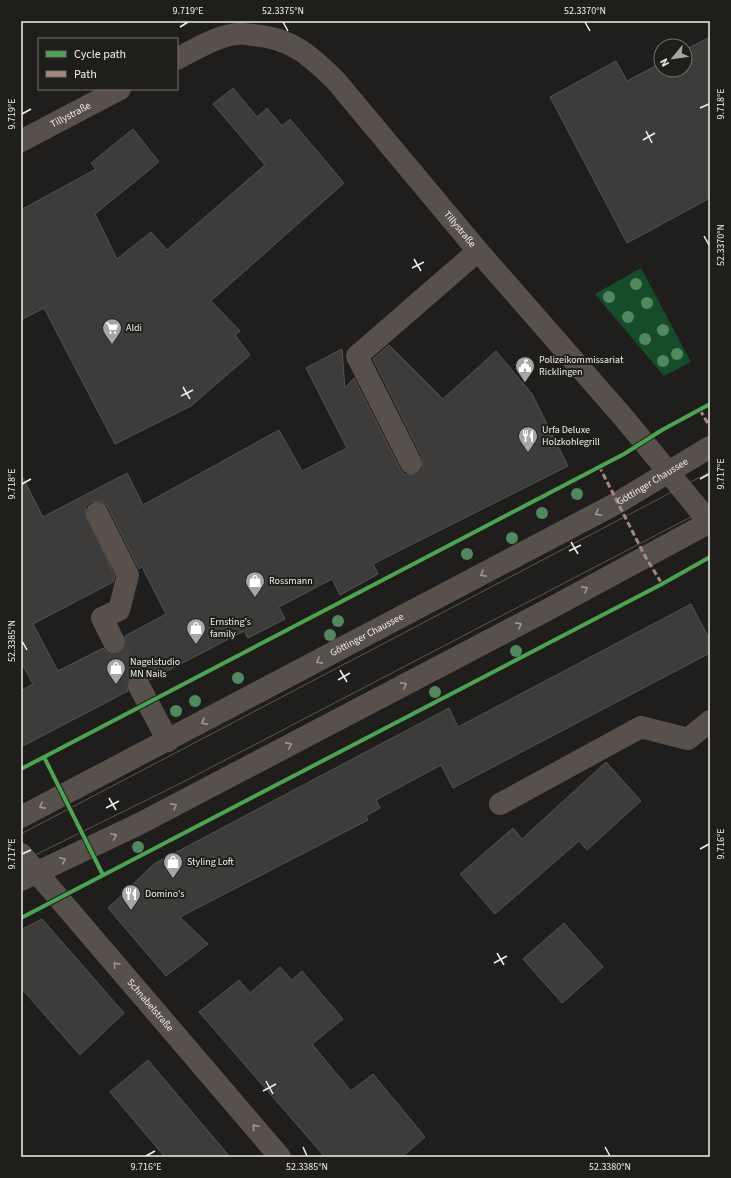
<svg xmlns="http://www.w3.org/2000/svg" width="731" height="1178" font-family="'Source Sans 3',sans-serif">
  <rect width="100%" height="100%" fill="#1f1e1c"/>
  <path fill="#164c29" d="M641,268L691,362L664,376L595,294Z"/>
  <path fill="#3d3c3b" stroke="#545353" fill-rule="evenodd" d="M710,37V198L627,243L550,97L616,61L627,81L661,63V70H685V50Z
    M233,88L257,117L267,108L282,126L290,119L344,183L211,301L240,331L235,335L250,355L191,406L115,444L44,308L21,320V210L96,169L91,163L133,129L159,162L95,214L117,259L151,232L167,250L265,165L213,104Z
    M389,345L443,399L496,351L532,394L568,466L373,564L378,574L340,595L332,579L279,607L285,619L248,638L244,631L150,680L145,675L139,674L134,675L128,680L127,686L128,691L21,747V691L33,684L21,662V474L43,517L127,473L143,505L279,430L302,471L347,448L306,368L342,349L345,388L354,378L400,469L404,474L410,475L416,474L422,470L423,463L422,457L373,359ZM98,501L104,503L108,507L139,569L142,567L166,614L125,636L126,643L125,649L120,653L113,654L107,653L103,648L58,671L33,624L113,582L115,576L85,513L86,506L91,502Z
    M691,604L710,640V653L453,788L441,765L376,800L380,808L366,816L368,820L180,917L208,944L166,976L108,908L154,864L449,708L458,727Z
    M606,762L641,801L587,850L579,841L495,914L460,874L513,828L522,839Z
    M42,919L124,1013L80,1055L21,988V930Z
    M564,923L603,967L562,1003L523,959Z
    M280,967L292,980L302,971L343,1019L312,1044L351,1091L373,1074L425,1137L402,1157H325L199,1012L239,980L250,993Z
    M148,1060L169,1085L230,1157H165L110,1092Z"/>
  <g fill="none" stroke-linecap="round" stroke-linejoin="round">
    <path stroke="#3f3e3c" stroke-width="22" stroke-dasharray="22 11" stroke-linecap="butt" d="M114,642L139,686"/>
    <g stroke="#58504b" stroke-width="22">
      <path id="s1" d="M177,59C193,50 219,35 237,34C242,33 247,34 252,35C290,37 311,56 336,81L478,251L624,418L710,523"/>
      <path id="s2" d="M21,141L120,89"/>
      <path d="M411,463L357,356L478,251"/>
      <path d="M97,513L128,575L119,610L102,618L114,642"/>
      <path d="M139,686L168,741"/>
      <path d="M500,804L641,727L688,739L710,721"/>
      <path id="s3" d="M21,817L619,502L710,447"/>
      <path id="s4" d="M21,854L280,1157"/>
      <path d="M21,880L139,824L551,608L710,522"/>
    </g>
    <path stroke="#5b5853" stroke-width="1" d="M21,834L710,472
      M21,862L185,781L710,507"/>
    <path stroke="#a5887d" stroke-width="3" stroke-dasharray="6 3" stroke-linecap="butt" d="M700,410L710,427
      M599,466L645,556L662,584"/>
    <g stroke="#201e1b" stroke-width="6">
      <path id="cycleway" d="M44,757L103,875
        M21,769L624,454L662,430L710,404
        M21,918L662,584L710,557"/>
    </g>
    <use href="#cycleway" stroke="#4ca352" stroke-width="4"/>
  </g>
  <g fill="#528860">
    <circle cx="636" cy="284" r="6"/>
    <circle cx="609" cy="297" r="6"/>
    <circle cx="647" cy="303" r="6"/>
    <circle cx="628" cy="317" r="6"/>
    <circle cx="663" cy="330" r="6"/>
    <circle cx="645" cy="339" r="6"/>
    <circle cx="677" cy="354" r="6"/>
    <circle cx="663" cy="361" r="6"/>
    <circle cx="577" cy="494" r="6"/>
    <circle cx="542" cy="513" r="6"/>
    <circle cx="512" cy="538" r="6"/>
    <circle cx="467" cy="554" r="6"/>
    <circle cx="338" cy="621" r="6"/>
    <circle cx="330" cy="635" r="6"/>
    <circle cx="516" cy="651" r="6"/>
    <circle cx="238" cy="678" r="6"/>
    <circle cx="435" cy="692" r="6"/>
    <circle cx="195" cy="701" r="6"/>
    <circle cx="176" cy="711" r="6"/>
    <circle cx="138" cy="847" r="6"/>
  </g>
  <defs><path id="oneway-chevron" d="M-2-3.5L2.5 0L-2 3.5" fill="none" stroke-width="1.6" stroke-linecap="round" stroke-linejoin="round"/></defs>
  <g stroke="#9d9894">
    <use href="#oneway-chevron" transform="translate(598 513) rotate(152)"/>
    <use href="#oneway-chevron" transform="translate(483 574) rotate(152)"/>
    <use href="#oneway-chevron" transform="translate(585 589) rotate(-29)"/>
    <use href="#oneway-chevron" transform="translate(519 625) rotate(-28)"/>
    <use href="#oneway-chevron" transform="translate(319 661) rotate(152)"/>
    <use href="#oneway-chevron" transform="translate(404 685) rotate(-28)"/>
    <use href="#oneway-chevron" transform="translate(204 722) rotate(152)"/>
    <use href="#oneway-chevron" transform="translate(289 745) rotate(-28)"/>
    <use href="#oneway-chevron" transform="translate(42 806) rotate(152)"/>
    <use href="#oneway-chevron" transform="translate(174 806) rotate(-28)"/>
    <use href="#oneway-chevron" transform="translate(114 836) rotate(-26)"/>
    <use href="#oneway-chevron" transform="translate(63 860) rotate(-25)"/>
    <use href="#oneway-chevron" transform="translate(116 965) rotate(-131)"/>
    <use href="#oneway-chevron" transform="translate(255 1127) rotate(-131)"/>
  </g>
  <path fill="none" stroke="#f2f0ee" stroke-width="1.5" d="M283,22L288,31M585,22L590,31M180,27L188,22M700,108L709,104M22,114L31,109M646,131L652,143M643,140L655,133M704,236L709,245M414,259L421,271M412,268L424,262M183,387L190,399M181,396L193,390M700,479L709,474M22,484L31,479M571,542L578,554M569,551L581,545M22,641L27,650M340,670L347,682M338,680L350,673M109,798L116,810M106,808L119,801M700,849L709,844M22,854L31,850M497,953L504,965M494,963L507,956M266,1081L273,1094M263,1091L276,1084M303,1147L307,1156M605,1147L610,1156M146,1156L155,1151"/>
  <defs>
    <g id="supermarket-pin" transform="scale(1)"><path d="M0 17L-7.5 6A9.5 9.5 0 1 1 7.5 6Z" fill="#a8a6a4" stroke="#201e1b"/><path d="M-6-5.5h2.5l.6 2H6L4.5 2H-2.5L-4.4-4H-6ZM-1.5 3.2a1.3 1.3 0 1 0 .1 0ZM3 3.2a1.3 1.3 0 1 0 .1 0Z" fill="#fff"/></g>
    <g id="civic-pin" transform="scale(1)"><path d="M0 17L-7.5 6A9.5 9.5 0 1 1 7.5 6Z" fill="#a8a6a4" stroke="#201e1b"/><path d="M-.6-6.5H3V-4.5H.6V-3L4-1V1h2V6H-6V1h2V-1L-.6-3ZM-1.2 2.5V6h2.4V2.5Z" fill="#fff"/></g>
    <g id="restaurant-pin" transform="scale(1)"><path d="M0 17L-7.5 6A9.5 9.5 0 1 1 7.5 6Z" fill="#a8a6a4" stroke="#201e1b"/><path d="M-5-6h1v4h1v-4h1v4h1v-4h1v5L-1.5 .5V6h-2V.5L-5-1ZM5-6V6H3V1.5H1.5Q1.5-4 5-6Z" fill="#fff"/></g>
    <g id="shop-pin" transform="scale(1)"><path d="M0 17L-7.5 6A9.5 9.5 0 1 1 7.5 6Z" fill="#a8a6a4" stroke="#201e1b"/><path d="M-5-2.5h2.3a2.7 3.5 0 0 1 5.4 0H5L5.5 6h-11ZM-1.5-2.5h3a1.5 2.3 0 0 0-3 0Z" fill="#fff"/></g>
  </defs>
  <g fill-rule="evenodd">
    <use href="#supermarket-pin" x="112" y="328"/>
    <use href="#civic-pin" x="525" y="366"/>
    <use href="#restaurant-pin" x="528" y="436"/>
    <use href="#shop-pin" x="255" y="581"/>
    <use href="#shop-pin" x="196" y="628"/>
    <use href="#shop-pin" x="116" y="668"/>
    <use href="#shop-pin" x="173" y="862"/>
    <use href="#restaurant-pin" x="131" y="894"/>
  </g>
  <g text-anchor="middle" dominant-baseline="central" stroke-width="4" stroke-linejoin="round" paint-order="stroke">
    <g font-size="10" fill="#f2f0ee" stroke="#201e1b">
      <text stroke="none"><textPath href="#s2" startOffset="56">Tillystraße</textPath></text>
      <text stroke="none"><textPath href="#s1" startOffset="372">Tillystraße</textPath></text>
      <text stroke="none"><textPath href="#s3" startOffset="715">Göttinger Chaussee</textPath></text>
      <text stroke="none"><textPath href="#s3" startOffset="391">Göttinger Chaussee</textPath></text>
      <text stroke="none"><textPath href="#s4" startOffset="199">Schnabelstraße</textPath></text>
    </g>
    <g font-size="10" fill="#f2f0ee" stroke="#201e1b" text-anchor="start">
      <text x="126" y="328">Aldi</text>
      <text x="539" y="360">Polizeikommissariat<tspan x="539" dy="12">Ricklingen</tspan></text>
      <text x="542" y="430">Urfa Deluxe<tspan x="542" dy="12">Holzkohlegrill</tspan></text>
      <text x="269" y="581">Rossmann</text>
      <text x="210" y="622">Ernsting's<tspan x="210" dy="12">family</tspan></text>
      <text x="130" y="662">Nagelstudio<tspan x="130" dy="12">MN Nails</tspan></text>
      <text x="187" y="862">Styling Loft</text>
      <text x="145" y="894">Domino's</text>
    </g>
  </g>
  <rect width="731" height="1178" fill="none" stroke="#201e1b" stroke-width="44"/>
  <rect x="38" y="38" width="140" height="52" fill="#201e1b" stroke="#74726f"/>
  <rect x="46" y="51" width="20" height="6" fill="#4ca352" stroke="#74726f"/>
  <text x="74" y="58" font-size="12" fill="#f2f0ee">Cycle path</text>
  <rect x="46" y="71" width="20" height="6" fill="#a5887d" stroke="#74726f"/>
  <text x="74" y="78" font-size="12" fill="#f2f0ee">Path</text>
  <g transform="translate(673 58) rotate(241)"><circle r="19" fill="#201e1b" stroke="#74726f"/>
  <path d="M0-3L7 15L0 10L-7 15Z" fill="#a8a6a4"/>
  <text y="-6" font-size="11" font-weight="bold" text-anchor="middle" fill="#f2f0ee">N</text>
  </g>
  <rect x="22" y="22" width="687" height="1134" fill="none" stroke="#f2f0ee" stroke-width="1.5"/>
  <g font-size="10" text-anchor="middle" fill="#f2f0ee">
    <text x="188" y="14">9.719°E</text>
    <text x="283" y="14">52.3375°N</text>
    <text x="585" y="14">52.3370°N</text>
    <text transform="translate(720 104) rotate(-90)" y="4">9.718°E</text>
    <text transform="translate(11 114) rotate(-90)" y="4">9.719°E</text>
    <text transform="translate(720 245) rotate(-90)" y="4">52.3370°N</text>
    <text transform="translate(720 474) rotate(-90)" y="4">9.717°E</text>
    <text transform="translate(11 484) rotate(-90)" y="4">9.718°E</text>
    <text transform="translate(11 641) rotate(-90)" y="4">52.3385°N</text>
    <text transform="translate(720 844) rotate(-90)" y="4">9.716°E</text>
    <text transform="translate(11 854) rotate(-90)" y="4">9.717°E</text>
    <text x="146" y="1170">9.716°E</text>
    <text x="307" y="1170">52.3385°N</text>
    <text x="610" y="1170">52.3380°N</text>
  </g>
</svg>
